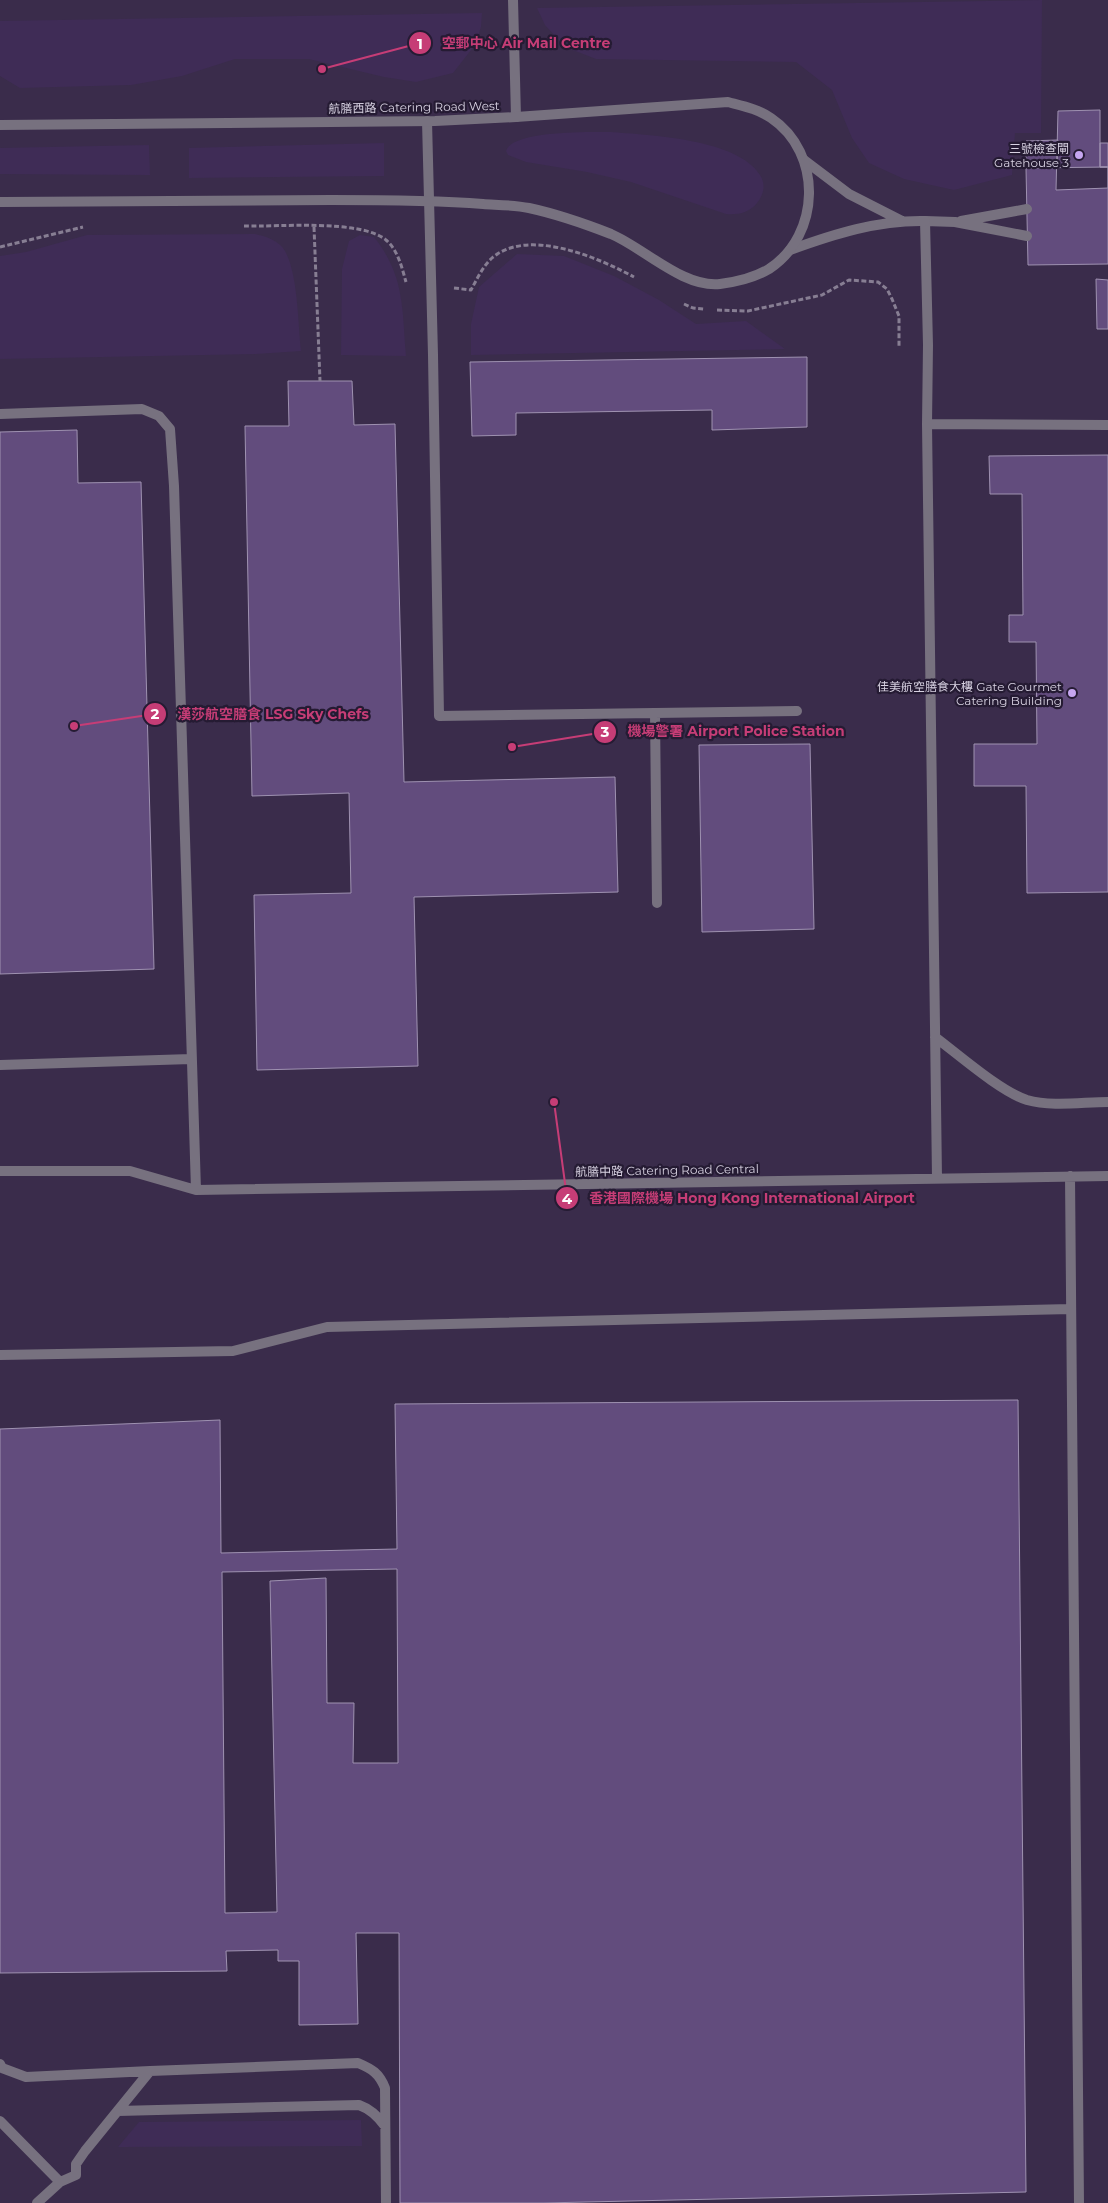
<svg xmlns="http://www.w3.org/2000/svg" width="1108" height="2203" font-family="Montserrat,'Noto Sans TC',sans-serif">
  <rect width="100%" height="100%" fill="#2f243d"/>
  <path fill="#3a2c4b" d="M0,0H1108V2203H0Z"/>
  <path fill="#3f2c56" d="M1042,0L1041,133H1015L1012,175L954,190L904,179L869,163L852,138L832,90L796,62L596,59L565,47L545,25L537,8Z
    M482,13L481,27L475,45L453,73L416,82L384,77L309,59H235L182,76L131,85L20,88L0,76V21Z
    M610,132C650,135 738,139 760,175C766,184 764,195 757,203C749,213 738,215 726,214L631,182L587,172L526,162L508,155L506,151C512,130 591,132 610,132Z
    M384,143V176L189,178V148Z
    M149,145L150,175L0,174V148Z
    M255,234C265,236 280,241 285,251C298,274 298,324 301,351L256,354L0,359V256L26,252L87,235Z
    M360,235L374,237C405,276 402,309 406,356L341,355L342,269L349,241Z
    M517,254L564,256L614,276L659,300L696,324L746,321L785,349L471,355V324L479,287Z
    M361,2120L362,2146L118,2147L139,2122Z"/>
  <path fill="#624c7d" stroke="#9f92b1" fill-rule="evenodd" d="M1100,110V167H1108V188L1056,190L1058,111Z
    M1058,140L1057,167L1026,168V141Z
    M1100,143H1108V167H1100Z
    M1108,167V264L1028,265L1026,168Z
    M1096,279L1108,280V329H1097Z
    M807,357V427L712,430V410L516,413V435L472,436L470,362Z
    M288,381H352L354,425L395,424L404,782L615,777L618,892L414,897L418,1066L257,1070L254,895L351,893L349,793L252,796L245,426H289Z
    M77,430L78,483L141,482L154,969L0,974V432Z
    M1108,455V892L1027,893L1026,786H974V744H1037L1036,642H1009V615H1023L1022,494H990L989,456Z
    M810,744L814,929L702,932L699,745Z
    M1018,1400L1026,2192L543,2203H400L399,1933H356L358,2024L299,2025V1961H278V1950L226,1951L227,1971L0,1973V1429L220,1420L221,1553L397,1549L395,1404ZM397,1569L398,1763H353L354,1703H327L326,1578L270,1581L277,1912L225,1913L222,1572Z"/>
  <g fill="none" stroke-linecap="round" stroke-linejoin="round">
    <path stroke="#877e93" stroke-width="3" stroke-dasharray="5 2.5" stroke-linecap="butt" d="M244,226C278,227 361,219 386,240C398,250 402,268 406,282
      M314,227L320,381
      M0,247L83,227
      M454,288L471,290C477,279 483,266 492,258C528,227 599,258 634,277
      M684,304L693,308L704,309
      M717,310L748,311L822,295L849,280L878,282L887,289L892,299L899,316V346"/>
    <path stroke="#77717f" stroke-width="10" d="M513,0L516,117
      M427,121L433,355L439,716L797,711
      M961,221L1027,209
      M0,414L142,409L159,416L170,429L174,486L196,1190
      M927,424L1108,425
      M655,713L657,903
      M935,1037C959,1055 1001,1092 1027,1100C1052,1107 1083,1102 1108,1102
      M0,1065L191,1059
      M0,1171H130L196,1190L1108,1176
      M1070,1176L1079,2203
      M937,1178L927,424L928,345L925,221L955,222L1027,236
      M0,1355L233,1351L327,1327L1071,1309
      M0,2064L2,2068L26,2077L150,2071
      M118,2111L359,2105C370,2109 377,2115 384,2125
      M0,2121L60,2182
      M37,2203L60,2182L76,2175V2164L85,2151L150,2071L358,2063C372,2069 379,2073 385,2088L386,2203"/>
    <path stroke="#77717f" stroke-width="10" d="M804,160L849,194L902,221
      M790,250C834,234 878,220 925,221"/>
    <path stroke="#77717f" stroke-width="10" d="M0,125L435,121L516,117L728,102C743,106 758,109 771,118C823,153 821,235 769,269C754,278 737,282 720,284C683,288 644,248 611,234C588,225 552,213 529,208C514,205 498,205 483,204C432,200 382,200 331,200C220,201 110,201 0,202"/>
  </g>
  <g fill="#c6a6f0" stroke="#251b33" stroke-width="2">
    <circle cx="1079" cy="155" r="5"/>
    <circle cx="1072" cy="693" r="5"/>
  </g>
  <g text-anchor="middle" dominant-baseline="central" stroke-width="4.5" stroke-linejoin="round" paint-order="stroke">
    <g font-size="12" fill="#d7d1e1" stroke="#251b33">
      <text transform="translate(414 107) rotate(-1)">航膳西路 Catering Road West</text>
      <text transform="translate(667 1170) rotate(-1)">航膳中路 Catering Road Central</text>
    </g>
    <g font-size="12" fill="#d7d1e1" stroke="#251b33" text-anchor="end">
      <text x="1069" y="148">三號檢查閘<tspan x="1069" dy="14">Gatehouse 3</tspan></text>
      <text x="1062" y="686">佳美航空膳食大樓 Gate Gourmet<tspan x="1062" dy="14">Catering Building</tspan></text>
    </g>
  </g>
  <path fill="none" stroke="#c63d76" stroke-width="2" d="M322 69L420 43M74 726L155 714M512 747L605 732M554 1102L567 1198"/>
  <g fill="#c63d76" stroke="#251b33" stroke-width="2">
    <circle cx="322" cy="69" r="5"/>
    <circle cx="74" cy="726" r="5"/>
    <circle cx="512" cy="747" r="5"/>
    <circle cx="554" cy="1102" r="5"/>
    <circle cx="420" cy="43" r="12"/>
    <circle cx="155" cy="714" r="12"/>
    <circle cx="605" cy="732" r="12"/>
    <circle cx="567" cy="1198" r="12"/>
  </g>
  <g font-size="15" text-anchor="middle" font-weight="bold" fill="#fff">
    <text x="420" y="49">1</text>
    <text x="155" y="719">2</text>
    <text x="605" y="737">3</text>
    <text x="567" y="1204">4</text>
  </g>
  <g font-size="14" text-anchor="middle" font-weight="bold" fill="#c63d76" stroke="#251b33" stroke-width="4.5" stroke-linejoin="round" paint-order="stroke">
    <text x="526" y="48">空郵中心 Air Mail Centre</text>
    <text x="273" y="719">漢莎航空膳食 LSG Sky Chefs</text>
    <text x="736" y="736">機場警署 Airport Police Station</text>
    <text x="752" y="1203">香港國際機場 Hong Kong International Airport</text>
  </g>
</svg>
